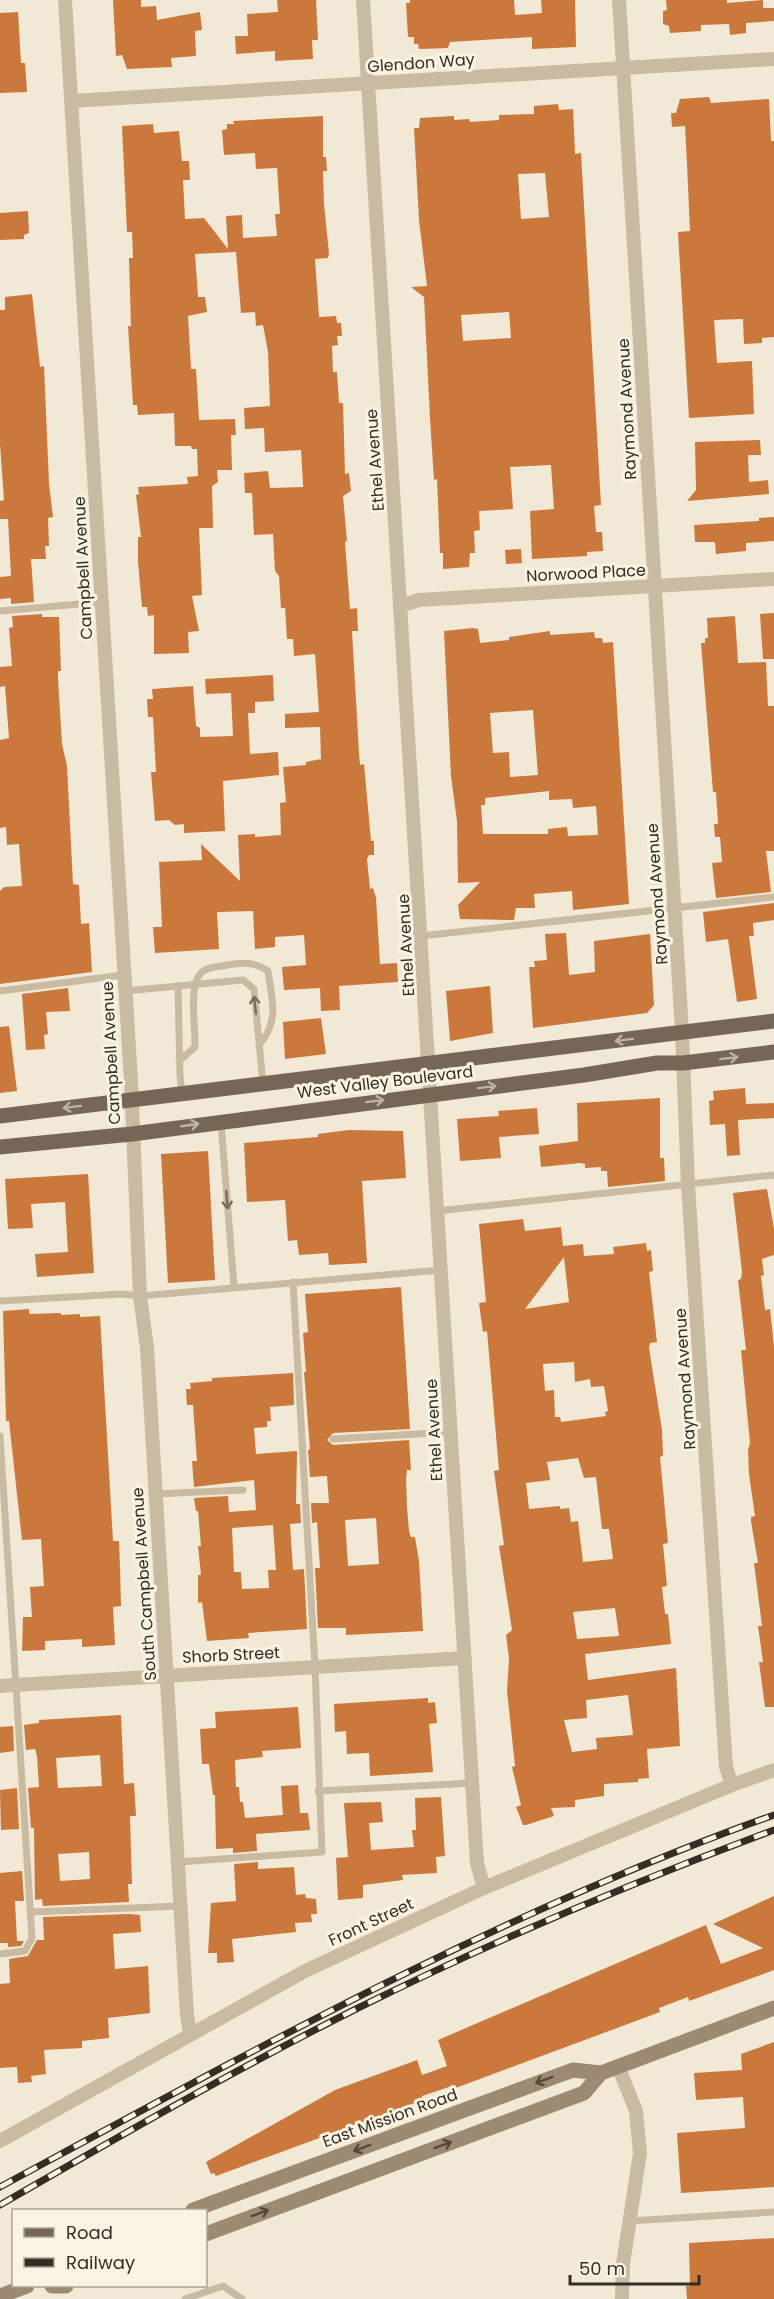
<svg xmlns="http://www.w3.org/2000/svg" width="774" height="2299" font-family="Poppins,sans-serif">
  <rect width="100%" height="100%" fill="#f1e9d6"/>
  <path fill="#ca783b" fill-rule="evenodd" d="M113,0H141V7L156,6L157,20L200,12L202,30L195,31L196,56L171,58L172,67L127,69L122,55L116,56Z
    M277,0H316L318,40H312L313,59L275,61V51L236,54L235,36H248L247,14L278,12Z
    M410,0H514L515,15L542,13L541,0H575L576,47L532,49V37L450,42L448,48L419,49L418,44H414V37H408L406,3H410Z
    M666,0H727V3L763,0V8H774V21L746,23V33L730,35L729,24L701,25V31L670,33L669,26L663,24V11L667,10Z
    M18,12L21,63H25L27,92L0,93V13Z
    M709,97L711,103L769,99L771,141H774V337L762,338V343L744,344L743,319L714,320L717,363L752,361L754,414L689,418L678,232L690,231L687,164L685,126L672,127L671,113H676L680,99Z
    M558,104L559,110L573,109L575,154L581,153L601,505L594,506L596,532H602L603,551L587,552V556L532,559L530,511L554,509L551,465L510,467L513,509L479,511L480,530L474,531L475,553H470L469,567L443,569V553H440L437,479L434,480L430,418L424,297L411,287L427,286L419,220L414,128H419L420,118L454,116V120L469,119L470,122L499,120V115L534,114V106ZM545,173L549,217L521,219L518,174ZM509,312L511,338L463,341L461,315Z
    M323,116V157H326L327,171H323L324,204L329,254L328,258L315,259L319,317L336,316L337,323H341L342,336H337L338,345L332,346L333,372H337L339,403H343L345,474L349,473L351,491L343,496L347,541L345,542L350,609L357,608L358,631H352L359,753L360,765L364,764L371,841H374V855H369L367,859L370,889L373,888L376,898L380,964L397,963L398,982L339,986L340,1010L321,1011L320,988L284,990L282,967L306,965L304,935L275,937V947L255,949L253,911L217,912L219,949L155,953L153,927H162L159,862L202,860L201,844L240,881L238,835L255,834V837L281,835L280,803L286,802L283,767L306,765V762L321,759L320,727L285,728V714L319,712L315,654L294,656L293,639H287L285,608H281L279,576L275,571L273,534L254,535L252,493H245L244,473L268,471L270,488L303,487V484L301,450L265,452L264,428L245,429L244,408L270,406L268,352L263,325L256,326L255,312L241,313L236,252L195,254L198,297H205L207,312L188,316L191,369H196L199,420L235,419L236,435H231L232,470H217L218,482L212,486L213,528H199L202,595L192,596L199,631L188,632L189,653L154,654V615L148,616L147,607H142L138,562V537H141L136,495L139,494L138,487L188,484L187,477L198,476L197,449H192L191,446H175L174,413L138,415L137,405H133L128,326H131L129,258H133L132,232H127L122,126L153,124L154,133L179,131L182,161H189L190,180H183L185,219L204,218L228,249L226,216L242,215L243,238L277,236L275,214H280L277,168L256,169L255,153L224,155L222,130L227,129V124H234L233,121Z
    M28,211L29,233L24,235V239L0,240V213Z
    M32,294L40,367L44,366L49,484L53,517L48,518L49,546H45L46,559H31L34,602L11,604V598L0,599V577L11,576L8,519H0V501L4,500L0,444V310H5V297Z
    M760,440L761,455H748L749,482L768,480L769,494L687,501L696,490L695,442Z
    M774,517V541L746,543V551L716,554L715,542H695L694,525L759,521V518Z
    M521,549L522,563L506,564L505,550Z
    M774,613V659H763L760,614Z
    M42,614V617H59L61,671H58V679L62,744L67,766L73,884L79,885L81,924L89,923L92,972L0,984V891L4,887L22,886L19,844L7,845L6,827L0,828V740L9,738L5,686L0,687V667L12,666L9,628L13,627L12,616Z
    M735,616L738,663L766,662L768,706H774V851H766L771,892L716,898L712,863L722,862L720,837H715L714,824H718L716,792H713L701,643H705V638H708L707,618Z
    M473,628L478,629L480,643L509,640V637L550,631V635L594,632L595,638H602L603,643L613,642L629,904L573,910L572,891L534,894L535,908H516L514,920L460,919L458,905L480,882L458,883L457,821L451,776L444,631ZM533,710L538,775L510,777L509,752L493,753L490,713ZM549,791V800L572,799L573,808L596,806L598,835L568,836L567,827L548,829V834H483L481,805H485V798Z
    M273,675L274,701L255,702V713H248L250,754L278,752L279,775L223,781L225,831L184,833V824L175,825L169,820L155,821L151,772H156L153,717H148L147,699H153L152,689L193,686L196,726L200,728V737L233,736L231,693L206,694L205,679Z
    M774,903V920L753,923L754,936H749L757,999L737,1002L728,939L706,942L703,912Z
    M566,933L569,975L595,972L594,941L650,934L654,1005L647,1013L533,1028L529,967H535L534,961L547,960L545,934Z
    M490,986L493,1033L450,1041L446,991Z
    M68,988L70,1011L46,1012L48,1034L44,1035L45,1049L26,1050L22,994Z
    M321,1018L326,1054L285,1059L283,1022Z
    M9,1026L17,1091L0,1093V1027Z
    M745,1088L746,1104L774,1103V1118L738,1120L740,1155L727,1156L725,1124L710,1125L709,1101L714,1100L713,1091Z
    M660,1098V1158H664L665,1181L608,1187L607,1171H601V1167L585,1168V1164L580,1163L541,1167L539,1146L578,1141L577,1103Z
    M537,1108L539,1134L499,1137L501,1158L460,1161L457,1119L499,1116L498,1111Z
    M349,1130L403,1131L406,1178L362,1181L367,1263L329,1265L328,1253L299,1255L297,1240L288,1241L285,1200L247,1202L244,1143L318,1137V1134Z
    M208,1151L215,1280L168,1283L161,1154Z
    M88,1174L94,1273L37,1277L35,1254L68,1252L65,1202L31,1204L33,1228L8,1229L5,1179Z
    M767,1189L774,1229V1255L762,1259L764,1275L761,1276L765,1310L770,1309L774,1347V1707H765L759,1662H763L758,1626H762L754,1563H758L751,1521V1517L755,1516L749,1474L748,1450L750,1443L741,1350H746L738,1280L741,1279L742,1272L733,1193Z
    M523,1219L525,1231L561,1227L563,1246L583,1244L584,1256L614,1254L613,1247L646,1243L647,1251L651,1250L653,1271L649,1272L657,1342L650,1343L649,1348L662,1430L663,1456L660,1457L668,1543L663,1544L667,1586L662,1587L665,1614H668L671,1644L585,1654L588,1680L676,1668L680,1746L647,1749L649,1778L638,1779V1782L604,1784V1796L575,1800V1807L551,1808L554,1816L526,1825H523L516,1807L521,1805L512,1767L515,1766L507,1691L509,1658L506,1635L512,1630L499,1546L504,1545L494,1471L499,1470L487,1331L483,1332L479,1303L486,1302L479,1224ZM564,1257L569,1302L525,1309ZM574,1362L575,1382L590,1379L591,1387L604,1386L608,1411L605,1412L606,1416L561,1422L560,1417H555L554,1390L545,1391L543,1364ZM578,1458L584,1478L596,1477L602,1529H609L613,1559L583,1562L578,1521L571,1522L569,1508L560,1509V1506L529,1509L526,1483L550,1480L547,1462ZM615,1608L619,1636L577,1639L573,1612ZM628,1695L633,1735L596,1738L597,1749L572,1752L564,1720L587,1718L586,1700Z
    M401,1287L410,1429L333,1433L327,1440L333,1445L409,1440L411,1470H407L406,1479L407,1507L409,1531L411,1537H415L419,1561L423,1631L346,1635V1628H318L315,1568H320L317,1522L312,1523L311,1503H329L327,1476L310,1477L308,1450L310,1449L304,1372H306L303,1333L308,1332L305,1294ZM376,1518L379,1564L348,1566L345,1520Z
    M29,1309V1314L61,1313V1315L80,1314V1317L100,1316L113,1541H119L120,1568L121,1606L113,1607L115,1645L82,1647V1639L45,1641V1650L22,1651L23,1617H32L30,1587L44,1586L41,1539L22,1540L9,1421H6L3,1311Z
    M293,1373L294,1405L270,1407L271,1421H267V1427L254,1428L256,1454L297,1451L296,1504H300L301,1523L290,1524L293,1570L304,1569L307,1629L248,1633L249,1638L207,1641L202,1602L198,1603V1575H201L198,1546H201L198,1511H196L194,1498L228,1496L229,1512L256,1510L254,1480L194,1487L192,1461H197L193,1405H187L186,1389H191L190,1383L212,1381V1378ZM273,1525L276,1570H268L269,1588L242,1589L241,1572H234L232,1528Z
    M428,1698V1703L435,1702L437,1723L429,1724L433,1772L370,1776L369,1753L347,1754L346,1731L335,1732L334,1704Z
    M298,1707L301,1748L262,1751L263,1757L235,1760L236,1787H239L240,1802H243L245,1818L283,1815L281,1786L298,1785L300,1813H308L310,1830L256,1834L257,1851L233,1853V1848L216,1849L215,1795H213L209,1764H202L200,1729L216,1728L215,1712Z
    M121,1715L124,1784L134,1783L136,1816H130L132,1884H128L129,1902L43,1906L42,1899L35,1900L34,1828H31L28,1788L39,1787L37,1756L35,1749L26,1750L24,1725L39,1723V1720ZM100,1755L102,1786L58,1788L56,1758ZM89,1852L90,1879L60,1881L58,1854Z
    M13,1726L14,1751L0,1753V1727Z
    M17,1788L19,1829L1,1830L0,1790Z
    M441,1797L445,1856L436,1857L437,1873L402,1875L403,1880L363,1885V1898L338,1900L336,1858L348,1857L344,1803L381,1802L383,1822L369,1823L371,1850L414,1847L412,1830H416L415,1798Z
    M258,1862V1869L294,1867L296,1895L305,1894L306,1898L316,1899L317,1914H311L312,1922L295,1923L296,1932L232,1939L234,1962L217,1963V1953H208L211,1903L236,1901L234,1864Z
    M22,1871L24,1901H15L17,1941H24L21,1946L8,1947V1943H0V1873Z
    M774,1896V1970L689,2001L688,1997L659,2008L660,2012L453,2089L452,2086L422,2096L423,2100L216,2176L214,2173L211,2174L206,2162L335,2090L417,2060L422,2075L447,2066L438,2040L706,1925L721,1964L763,1948L713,1924Z
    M129,1914L140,1915L141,1932L113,1934L115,1969L148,1966L150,2013L108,2018L109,2038L82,2041V2048L44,2050L46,2074L31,2076L32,2082L18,2083L17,2067L0,2068V1984L10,1983L9,1959L28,1956L37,1940H44L43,1917Z
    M774,2042V2187L681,2193L677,2133L745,2128L743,2097L696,2100L694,2073L742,2070L741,2054Z
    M774,2238V2299H687L686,2286H690L689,2243Z"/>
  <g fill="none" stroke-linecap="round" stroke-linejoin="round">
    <path stroke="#c9bba2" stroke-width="7" d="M1,611L102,602
      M421,936L774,897
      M178,986L180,1075L182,1094
      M0,991L123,975
      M125,991L243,980L254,989L263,1084
      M179,1061L195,1047C196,1029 188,985 201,973C207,966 219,967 227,965C243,962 255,962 268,971C272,1000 280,1021 259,1045
      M221,1123L234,1286
      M437,1211L774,1175
      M0,1301L122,1294L140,1296L441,1270
      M0,1436L32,1938L25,1951L0,1954
      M333,1439L451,1432
      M155,1494L243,1490
      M318,1791L474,1783
      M179,1862L322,1852L315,1667L293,1282
      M31,1912L181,1906
      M630,2221L774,2212
      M185,2299L223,2286L242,2299"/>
    <path stroke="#c9bba2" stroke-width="14" d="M65,0L131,1081L140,1296L147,1348L187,2015L190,2033
      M363,0L477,1863L484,1888
      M619,0L682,1032L688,1185L726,1767L732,1785
      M71,101L774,59
      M400,606L419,600L774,579
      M0,1686L465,1658
      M618,2066L636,2111L640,2153L623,2264L622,2299
      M0,2141L305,1971L484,1888L732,1785L774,1770"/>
    <path stroke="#9d8a73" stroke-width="15" d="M193,2210L573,2070L601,2073L774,2008
      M206,2234L584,2093L601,2073
      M52,2286H66
      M0,2296L27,2286"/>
    <path stroke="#766655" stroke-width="15" d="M0,1116L774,1021
      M0,1147L132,1134L584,1075L657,1063H683L774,1052"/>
    <g stroke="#342c25" stroke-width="7">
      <path id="rail" d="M0,2187C252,2051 503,1911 774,1815
        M0,2205C118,2137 236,2069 358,2008C493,1941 633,1882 774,1830"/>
    </g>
    <use href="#rail" stroke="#f9f3e2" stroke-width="4.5" stroke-dasharray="14" stroke-linecap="butt"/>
  </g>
  <defs><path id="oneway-shaft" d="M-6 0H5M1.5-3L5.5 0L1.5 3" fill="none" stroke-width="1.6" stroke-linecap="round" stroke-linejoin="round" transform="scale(1.5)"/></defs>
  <g stroke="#776c5d">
    <use href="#oneway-shaft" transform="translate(255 1005) rotate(-96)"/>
    <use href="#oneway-shaft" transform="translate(227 1200) rotate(85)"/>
  </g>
  <g stroke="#beb4a3">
    <use href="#oneway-shaft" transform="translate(624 1040) rotate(173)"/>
    <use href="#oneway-shaft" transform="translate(729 1058) rotate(-7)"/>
    <use href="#oneway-shaft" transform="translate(487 1087) rotate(-7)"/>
    <use href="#oneway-shaft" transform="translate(375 1101) rotate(-7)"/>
    <use href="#oneway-shaft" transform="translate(72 1107) rotate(173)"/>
    <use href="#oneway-shaft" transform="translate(190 1125) rotate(-8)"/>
  </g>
  <g stroke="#54483c">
    <use href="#oneway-shaft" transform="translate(544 2080) rotate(160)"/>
    <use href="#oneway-shaft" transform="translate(443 2145) rotate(-20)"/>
    <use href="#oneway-shaft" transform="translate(362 2148) rotate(160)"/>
    <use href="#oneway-shaft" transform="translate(260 2213) rotate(-20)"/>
  </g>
  <g text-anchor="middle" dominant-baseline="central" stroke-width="6" stroke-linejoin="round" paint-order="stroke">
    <g font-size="16" fill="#342c25" stroke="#f9f3e2">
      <text transform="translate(421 63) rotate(-4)">Glendon Way</text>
      <text transform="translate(627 409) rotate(-93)">Raymond Avenue</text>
      <text transform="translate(375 460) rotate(-94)">Ethel Avenue</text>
      <text transform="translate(83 568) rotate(-93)">Campbell Avenue</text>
      <text transform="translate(586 573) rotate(-3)">Norwood Place</text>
      <text transform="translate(657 894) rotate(-94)">Raymond Avenue</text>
      <text transform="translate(406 945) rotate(-93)">Ethel Avenue</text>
      <text transform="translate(111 1053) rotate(-93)">Campbell Avenue</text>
      <text transform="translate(385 1082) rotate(-7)">West Valley Boulevard</text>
      <text transform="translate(685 1379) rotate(-94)">Raymond Avenue</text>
      <text transform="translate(434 1430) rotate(-93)">Ethel Avenue</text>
      <text transform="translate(144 1584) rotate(-94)">South Campbell Avenue</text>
      <text transform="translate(231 1655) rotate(-3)">Shorb Street</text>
      <text transform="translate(371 1922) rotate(-25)">Front Street</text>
      <text transform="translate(390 2118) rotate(-20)">East Mission Road</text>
    </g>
  </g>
  <rect x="12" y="2209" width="195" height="78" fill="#f9f3e2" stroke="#aaa396" stroke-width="1.5"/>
  <rect x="24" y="2228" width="30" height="9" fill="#766655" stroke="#aaa396" stroke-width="1.5"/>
  <text x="66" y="2239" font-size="18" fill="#342c25">Road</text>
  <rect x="24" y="2258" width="30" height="9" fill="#342c25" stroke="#aaa396" stroke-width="1.5"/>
  <text x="66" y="2269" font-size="18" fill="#342c25">Railway</text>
  <path d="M570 2275v9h129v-9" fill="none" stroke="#342c25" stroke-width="3"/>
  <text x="579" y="2275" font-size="18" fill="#342c25" stroke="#f9f3e2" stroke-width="4.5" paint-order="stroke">50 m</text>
</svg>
